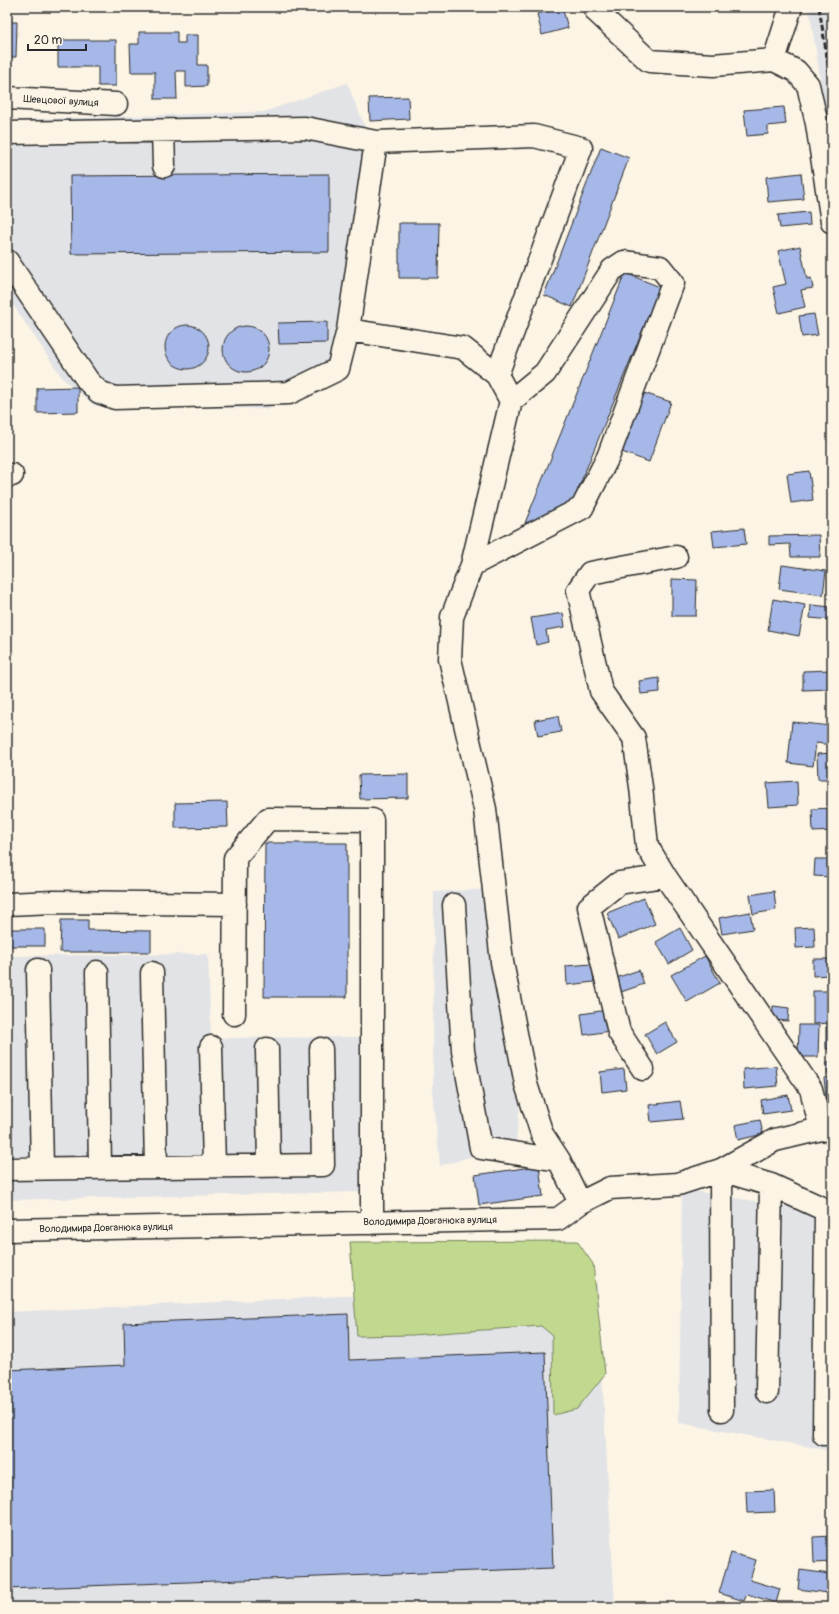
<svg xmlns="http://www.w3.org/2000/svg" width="839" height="1614" font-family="Pangolin,sans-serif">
  <rect width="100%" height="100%" fill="#fcf5e5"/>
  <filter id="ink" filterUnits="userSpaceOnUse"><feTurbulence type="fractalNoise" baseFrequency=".025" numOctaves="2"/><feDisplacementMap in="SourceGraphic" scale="8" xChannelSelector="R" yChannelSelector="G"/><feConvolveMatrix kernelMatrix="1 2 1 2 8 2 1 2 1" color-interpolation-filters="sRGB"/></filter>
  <g filter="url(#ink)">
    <path fill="#e2e3e6" d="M809,7H832V156Z
      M347,83L384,173L352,368L269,409L95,406L63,379L7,296V120L264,112Z
      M487,889L521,1093L516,1143L440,1166L433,1091L434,892Z
      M208,954L211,1038L360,1037V1192L7,1200V956Z
      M682,1189L832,1214V1451L679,1423Z
      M597,1284L615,1607H7V1312Z"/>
    <path fill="#c1d98f" stroke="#76825d" d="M577,1241L593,1264L605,1374L577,1409L553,1415L552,1335L541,1326L412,1335L357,1336L350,1242Z"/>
    <path fill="#a6b8e7" stroke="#2b2b2b" d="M562,7L568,28L542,35L537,14Z
      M7,22H17L16,57H7Z
      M139,32H177V43H185V35H198V65H207V86L186,87V71H176L177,99H155V72H131L130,44H139Z
      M58,40H116V86H98V67H58Z
      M408,97L409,119L370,121L369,98Z
      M784,107L786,124L768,126V134L747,136L744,110Z
      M601,147L629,158L572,307L544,295Z
      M801,173L804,199L768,202L766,177Z
      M329,174V252L71,254L70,176Z
      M809,212L810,225L780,228L778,215Z
      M399,223H439L438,278H399Z
      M800,246L807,279L811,278L813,288L801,290L805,307L779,313L773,287L786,284L778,251Z
      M625,273L660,287L570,509L525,523Z
      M814,314L818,335L802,337L799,316Z
      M327,322V343L279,344L278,323Z
      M165 347a22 22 0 1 1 44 0a22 22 0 1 1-44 0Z
      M223 349a23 23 0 1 1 46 0a23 23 0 1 1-46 0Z
      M78,387V412L37,413V388Z
      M644,393L671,402L649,462L622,452Z
      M809,471L813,500L791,503L787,474Z
      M744,528L746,544L714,547L712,531Z
      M819,535L820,557H791L790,544L769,545V536Z
      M782,565L826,571L823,595L779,589Z
      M672,579L697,580L696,616H672Z
      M773,599L805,605L799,636L768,630Z
      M811,605L832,607V620L810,618Z
      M563,613L565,627L546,630L548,642L536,645L531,618Z
      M832,670V689L803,690V671Z
      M659,678L660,692L641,694L639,681Z
      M558,716L561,732L538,736L535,720Z
      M792,722L832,726V745L816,743L813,766L788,763Z
      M832,753V779H818L817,754Z
      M408,774V798L360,799L359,775Z
      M797,781L798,805L769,807L767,783Z
      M227,802L228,827L175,828V803Z
      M832,808V831L813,832L812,809Z
      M265,843H347V997H264Z
      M815,859H832V877L814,876Z
      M774,891L776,910L753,914L750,895Z
      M644,898L655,924L618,939L607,913Z
      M750,912L753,929L722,934L719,918Z
      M61,920H88V930L151,931V952H60Z
      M814,927L815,947L796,948L795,928Z
      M680,928L692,950L669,964L656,942Z
      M7,929H45V946H7Z
      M705,956L720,983L687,1002L671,975Z
      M813,959H830V975L813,976Z
      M592,964L594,982L567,985L566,966Z
      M639,970L644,984L618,993L613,979Z
      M813,991H831L832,1023L813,1024Z
      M773,1006L789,1008L788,1021L772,1020Z
      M607,1010L610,1031L584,1035L581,1014Z
      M665,1022L677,1042L657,1054L645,1034Z
      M799,1025H819L818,1057H798Z
      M826,1027H832V1049H826Z
      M832,1062V1073L828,1074L827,1063Z
      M776,1066L778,1086L744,1089L743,1069Z
      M624,1069L626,1089L602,1092L600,1072Z
      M832,1077V1103L827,1104L824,1078Z
      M788,1095L791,1110L763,1114L761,1100Z
      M680,1101L683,1119L651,1122L649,1105Z
      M760,1120L763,1134L738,1140L735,1125Z
      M539,1166L543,1196L479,1205L475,1175Z
      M348,1314L349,1360L545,1352L553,1568L7,1589V1370L125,1365L124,1323Z
      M774,1490L775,1512L747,1513L746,1491Z
      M832,1536V1562L814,1563L813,1537Z
      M731,1553L756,1560L750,1580L780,1589L776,1603L747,1594L744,1601L719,1593Z
      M800,1570L830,1574L827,1593L798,1589Z"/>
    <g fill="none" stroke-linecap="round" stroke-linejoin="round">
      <g stroke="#2b2b2b" stroke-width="25">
        <path id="minor" d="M594,7L597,12L649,61L713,65L774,60
          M791,7L774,60L796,71L808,85L817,124L832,222
          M7,98L116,104
          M163,131L164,166
          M7,133L305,128L376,142L534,136L581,148L497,375
          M7,261L88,381L99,392L115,398L289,393L338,369L348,330L376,142
          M348,330L463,348L497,375L511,401L472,565L452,617L450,659L485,809L502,962L526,1084L542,1134L559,1160L580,1203
          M7,476L12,475
          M472,565L582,508L608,457L673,283L660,267L624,262L612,270L545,373L511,401
          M665,876L647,846L641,787L634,738L601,691L578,590L590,573L676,557
          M7,904L54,902L235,904
          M454,905L463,1051L481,1148L559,1160
          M38,970L42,1168
          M97,972L100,1167
          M152,973L156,1167
          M234,1014L235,858L268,819L372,820V1223
          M211,1047L214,1166
          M267,1049L269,1165
          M643,1069L619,1032L589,907L619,883L665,876L811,1089L821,1129
          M7,1169L323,1165L321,1049
          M7,1230L558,1219L580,1203L610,1188L678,1184L721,1170L775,1140L821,1129L832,1131
          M767,1392L771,1185
          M722,1410L721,1170L771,1185L826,1210H832
          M824,1434L826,1210"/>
      </g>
      <use href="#minor" stroke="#fcf5e5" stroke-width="22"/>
      <path stroke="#2b2b2b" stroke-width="3" stroke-dasharray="6 3" stroke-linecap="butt" d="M819,7L832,88"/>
    </g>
  </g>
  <g text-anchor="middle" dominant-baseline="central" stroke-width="3" stroke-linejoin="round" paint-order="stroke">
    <g font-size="10" fill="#2b2b2b" stroke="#fcf5e5">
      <text transform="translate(61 101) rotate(3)">Шевцової вулиця</text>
      <text transform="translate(430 1221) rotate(-1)">Володимира Довганюка вулиця</text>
      <text transform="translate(106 1228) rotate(-1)">Володимира Довганюка вулиця</text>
    </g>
  </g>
  <rect width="839" height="1614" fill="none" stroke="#fcf5e5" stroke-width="24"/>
  <rect x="12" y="12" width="815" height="1590" fill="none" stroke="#2b2b2b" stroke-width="1.5" filter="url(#ink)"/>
  <path d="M28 44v6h58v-6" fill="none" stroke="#2b2b2b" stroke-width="2"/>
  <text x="34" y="44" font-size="12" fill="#2b2b2b" stroke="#fcf5e5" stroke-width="3" paint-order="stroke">20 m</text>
</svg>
